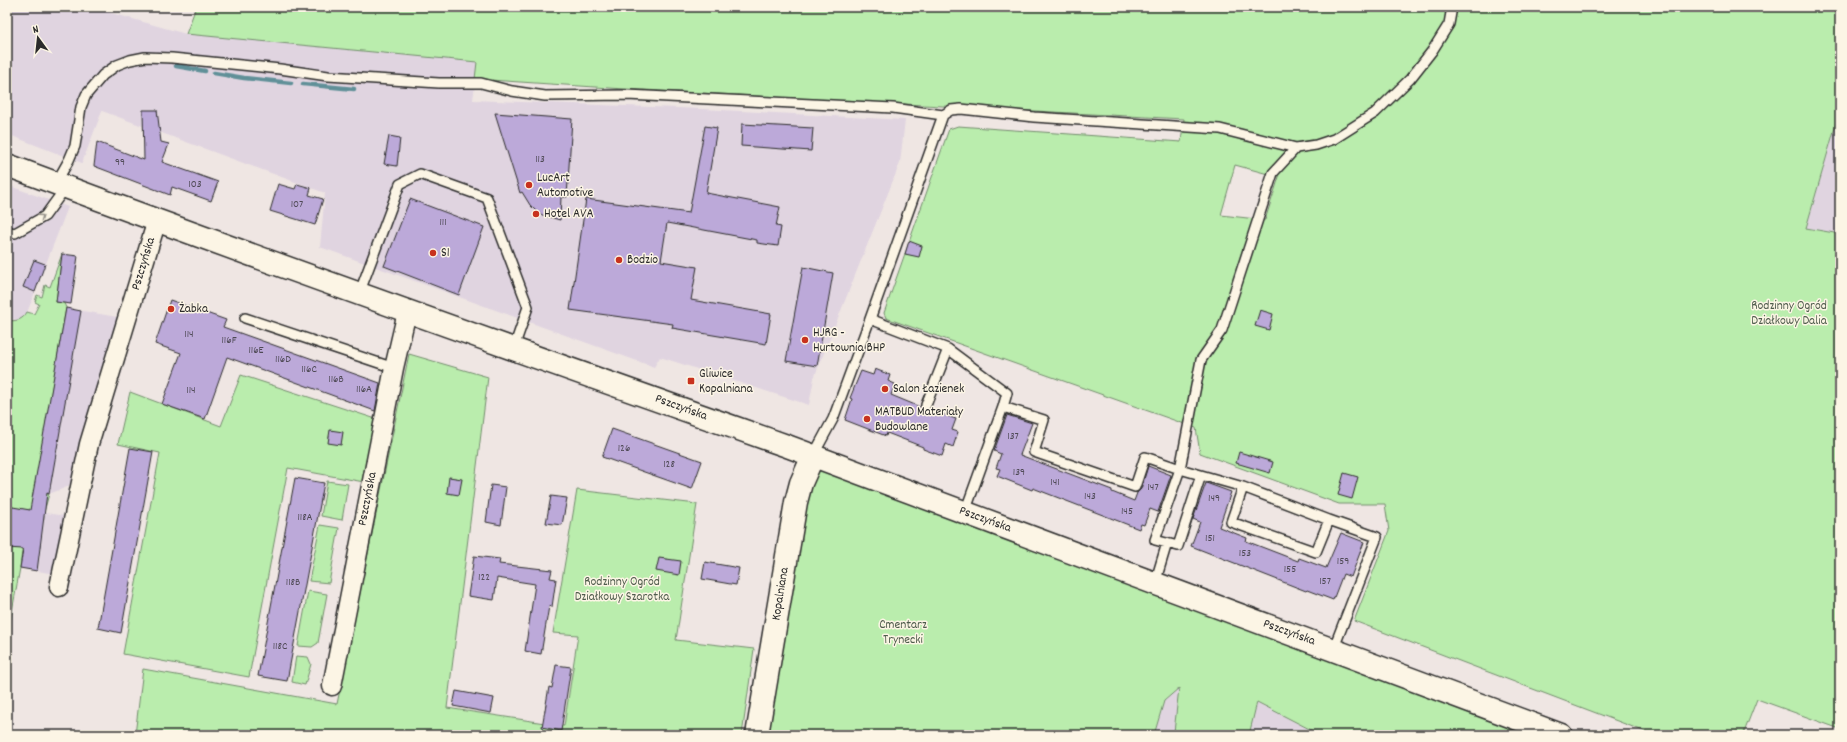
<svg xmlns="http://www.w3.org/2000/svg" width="1847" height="742" font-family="Dekko,sans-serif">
  <rect width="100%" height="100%" fill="#efe6e3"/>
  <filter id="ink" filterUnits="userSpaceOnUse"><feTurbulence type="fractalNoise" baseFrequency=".025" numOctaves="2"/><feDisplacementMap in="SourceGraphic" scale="8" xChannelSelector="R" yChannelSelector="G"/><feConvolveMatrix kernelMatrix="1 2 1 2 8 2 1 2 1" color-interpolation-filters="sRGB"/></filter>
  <g filter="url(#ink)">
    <path fill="#e0d4e0" d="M7,7H90L186,34L478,62L473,100L703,109L905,120L900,163L814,378L809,405L660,357L654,367L320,247L325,193L102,111L82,163L7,134Z
      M1840,110V234L1806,228Z
      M7,185L68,207L23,323L7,317Z
      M66,308L117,317L110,357L81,473L67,487L49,494L33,491Z
      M27,510L65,516L55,574L20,568Z
      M1179,687L1248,698L1321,735H1154L1164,701Z"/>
    <path fill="#baedad" stroke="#728c6c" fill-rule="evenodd" d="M196,7H1840V110L1806,228L1840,234V729L1757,699L1743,735H1654L1354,621L1389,531L1385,504H1339L1200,453L1196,428L886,318L884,313L949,129L958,126L1181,142L1184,119L625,89L475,79L477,62L186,34ZM1235,165L1279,177L1265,220L1221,215Z
      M62,254L56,302L64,303L66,308L34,491L49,494L44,512L27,510L20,568L7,639V320C15,322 23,320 27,312L34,314L39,304L35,302L37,295L42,297L45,285L50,287Z
      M409,354L488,377L447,708L564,726L578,635L553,633L577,490L697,504L676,640L754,649L742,735H135L143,669L337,704Z
      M241,375L376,419L364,482L288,468L249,677L123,654L160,453L118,444L130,392L221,426Z
      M813,466L1561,735H1321L1257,702L1249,735H1199L1174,732L1179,688L1164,701L1154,735H766Z
      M327,481L348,484L342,520L321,516Z
      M320,525L339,528L329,583L309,581Z
      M308,591L327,594L318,643L312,647L298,646Z
      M296,656L308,657L311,664L305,685L292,682Z"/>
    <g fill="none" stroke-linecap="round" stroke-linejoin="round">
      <path stroke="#609098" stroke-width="4.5" d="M176,66L205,71
        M214,73L244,78L291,83
        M303,84L354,89"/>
    </g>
    <path fill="#bca9d9" stroke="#2b2b2b" d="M143,110H157L161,142L169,144L162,162L218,182L211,201L172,187L170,195L94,166L97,142L144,160Z
      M495,113L572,119L567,197H561L560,220L539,214L530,205L522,192L520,193Z
      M742,124L813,128L811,151L741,146Z
      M705,126L717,128L706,193L780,207L776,226L781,227L778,246L757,243V240L667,223L661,261L697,267L691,300L771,314L766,344L672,328L673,324L570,310L586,199L689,213Z
      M389,136L400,138L397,166L384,164Z
      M278,184L295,189L297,184L311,188L309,195L323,199L315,225L270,211Z
      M410,199L484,227L459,295L384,266Z
      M909,241L922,246L919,257L905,254Z
      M62,254L78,256L71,304L56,302Z
      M34,260L45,264L35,292L23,287Z
      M803,267L833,273L817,366L786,361Z
      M170,300L226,320L223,327L380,383L375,411L227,357L205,419L162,404L181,353L155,344Z
      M66,308L81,311L49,494L47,493L37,571L20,568L23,549L7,548V506L30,510Z
      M1260,310L1273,314L1269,330L1255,326Z
      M875,369L890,375L888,381L895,384L891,395L920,407L924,411L936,412L956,419L952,430L958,432L953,447L946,444L942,456L923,449V447L887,433L886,436L845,420L852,399L850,398L861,371L873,375Z
      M1007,415L1032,423L1020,455L1112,490V492L1134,501L1137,493L1141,489L1148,466L1171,475L1158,512L1150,509L1144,525L1141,524L1139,529L1033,488L1032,490L997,476L1000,469L996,468L1001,454L994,451Z
      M612,429L702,461L692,489L602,457Z
      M330,430L343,432L341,445L328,443Z
      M130,448L153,452L121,633L98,628Z
      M1239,452L1273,462L1270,473L1236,463Z
      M1344,473L1358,477L1352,499L1338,495Z
      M449,477L462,479L459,495L447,493Z
      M295,478L324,483L287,681L258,676Z
      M1206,483L1231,492L1219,527L1247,538L1246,541L1298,561L1299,558L1326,568L1341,533L1364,542L1351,577L1343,574L1333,600L1307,590L1306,591L1191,546L1200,522L1193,519Z
      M491,485L506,487L501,525L486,522Z
      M551,496L567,498L562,525L546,523Z
      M474,556L500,559L499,564L552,570L550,578L556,579L552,607L549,606L541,654L525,651L535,584L497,578L494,600L468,596Z
      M659,558L681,561L679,575L656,571Z
      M705,562L739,568L736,585L702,579Z
      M556,665L571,667L561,731L542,727L549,687L552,688Z
      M456,691L494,698L491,713L453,706Z"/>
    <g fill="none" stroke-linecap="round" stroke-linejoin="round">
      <g stroke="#2b2b2b" stroke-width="12">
        <path id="lane" d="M56,183L69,160L75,146L81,107L86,95L103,75L117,65L130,60L145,57L172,58L280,69L328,76L439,83H481L512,91L545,96L627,95L893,108L943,115
          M7,231L15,233L45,216L66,187
          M359,294L400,184L420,174L487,198L528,307L513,350
          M245,318L394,368
          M870,319L948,349L1007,393L1003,407
          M926,405L948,349
          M813,456L833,419L870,319L943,115L951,110L961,109L1034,117L1220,129L1296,148L1316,145L1334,139L1375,113L1410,79L1432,51L1449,24L1452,7
          M1180,469L1201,475L1178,546L1155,540Z
          M1201,475L1243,487L1231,522L1316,552L1329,520L1377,537L1333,650
          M1243,487L1329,520
          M965,512L1003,407L1044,420L1034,452L1135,487L1145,457L1180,469L1201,360L1222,330L1273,173L1296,148
          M1155,583L1167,543"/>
      </g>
      <g stroke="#2b2b2b" stroke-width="21">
        <path id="street" d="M59,587L89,444L157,220
          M332,686L394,368L407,312"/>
      </g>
      <g stroke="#2b2b2b" stroke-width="25">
        <path id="secondary" d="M7,165C266,262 526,354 787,446L1561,735
          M757,735L796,502L801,483L813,456"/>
      </g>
      <use href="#lane" stroke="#fcf5e5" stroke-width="9"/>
      <use href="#street" stroke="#fcf5e5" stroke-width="18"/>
      <use href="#secondary" stroke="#fcf5e5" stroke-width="22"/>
    </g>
    <defs><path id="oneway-chevron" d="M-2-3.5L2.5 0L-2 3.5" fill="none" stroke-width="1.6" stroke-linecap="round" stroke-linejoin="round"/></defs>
    <use stroke="#949088" href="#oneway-chevron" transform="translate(41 217) rotate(-35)"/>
  </g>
  <g fill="#c8321e" stroke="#fcf5e5" stroke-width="1.5">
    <circle cx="529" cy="185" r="4"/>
    <circle cx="536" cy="214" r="4"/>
    <circle cx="433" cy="253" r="4"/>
    <circle cx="619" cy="260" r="4"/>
    <circle cx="171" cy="309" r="4"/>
    <circle cx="805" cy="340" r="4"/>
    <rect x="687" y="377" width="8" height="8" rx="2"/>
    <circle cx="885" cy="389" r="4"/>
    <circle cx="867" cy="419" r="4"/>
  </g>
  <g text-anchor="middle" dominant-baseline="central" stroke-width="3" stroke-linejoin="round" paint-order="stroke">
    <g font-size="11" fill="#4f4a56">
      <text x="540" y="160">113</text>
      <text x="120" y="163">99</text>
      <text x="195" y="185">103</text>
      <text x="297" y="205">107</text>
      <text x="443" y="223">111</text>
      <text x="189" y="335">114</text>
      <text x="229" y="341">116F</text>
      <text x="256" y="351">116E</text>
      <text x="283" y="360">116D</text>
      <text x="309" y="370">116C</text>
      <text x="336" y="380">116B</text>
      <text x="364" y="390">116A</text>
      <text x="191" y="391">114</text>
      <text x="1013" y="437">137</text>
      <text x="624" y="449">126</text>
      <text x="669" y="465">128</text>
      <text x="1019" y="473">139</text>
      <text x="1055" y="483">141</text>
      <text x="1153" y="488">147</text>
      <text x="1090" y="497">143</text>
      <text x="1214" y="499">149</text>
      <text x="1127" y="512">145</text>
      <text x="305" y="518">118A</text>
      <text x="1210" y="539">151</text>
      <text x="1245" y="554">153</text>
      <text x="1343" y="562">159</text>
      <text x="1290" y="570">155</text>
      <text x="484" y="578">122</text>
      <text x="1325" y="582">157</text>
      <text x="293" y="583">118B</text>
      <text x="280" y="647">118C</text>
    </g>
    <g font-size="13" fill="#2b2b2b" stroke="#fcf5e5" text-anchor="start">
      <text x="537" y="178">LucArt<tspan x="537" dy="15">Automotive</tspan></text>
      <text x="544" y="214">Hotel AVA</text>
      <text x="441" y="253">S1</text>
      <text x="627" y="260">Bodzio</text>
      <text x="179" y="309">Żabka</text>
      <text x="813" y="333">HJRG -<tspan x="813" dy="15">Hurtownia BHP</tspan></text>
      <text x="699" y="374">Gliwice<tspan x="699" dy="15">Kopalniana</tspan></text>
      <text x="893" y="389">Salon Łazienek</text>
      <text x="875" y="412">MATBUD Materiały<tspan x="875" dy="15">Budowlane</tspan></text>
    </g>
    <g font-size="13" fill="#2b2b2b" stroke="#fcf5e5">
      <text transform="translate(144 264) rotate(-73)">Pszczyńska</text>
      <text transform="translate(681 408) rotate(20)">Pszczyńska</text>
      <text transform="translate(368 499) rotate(-79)">Pszczyńska</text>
      <text transform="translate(985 520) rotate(20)">Pszczyńska</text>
      <text transform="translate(781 594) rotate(-81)">Kopalniana</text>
      <text transform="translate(1289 633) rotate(20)">Pszczyńska</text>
    </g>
    <g font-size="13" fill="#4f5c4c" stroke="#fcf5e5">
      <text x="1789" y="306">Rodzinny Ogród<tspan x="1789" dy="15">Działkowy Dalia</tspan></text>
      <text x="622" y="582">Rodzinny Ogród<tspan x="622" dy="15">Działkowy Szarotka</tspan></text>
      <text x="903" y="625">Cmentarz<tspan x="903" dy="15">Trynecki</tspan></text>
    </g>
  </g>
  <rect width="1847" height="742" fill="none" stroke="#fcf5e5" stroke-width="24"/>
  <rect x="12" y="12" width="1823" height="718" fill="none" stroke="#2b2b2b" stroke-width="1.5" filter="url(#ink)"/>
  <g transform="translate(38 38) rotate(345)" stroke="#fcf5e5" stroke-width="3" paint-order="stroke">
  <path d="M0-3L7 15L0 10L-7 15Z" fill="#2b2b2b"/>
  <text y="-6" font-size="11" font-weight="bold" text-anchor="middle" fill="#2b2b2b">N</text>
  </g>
</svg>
